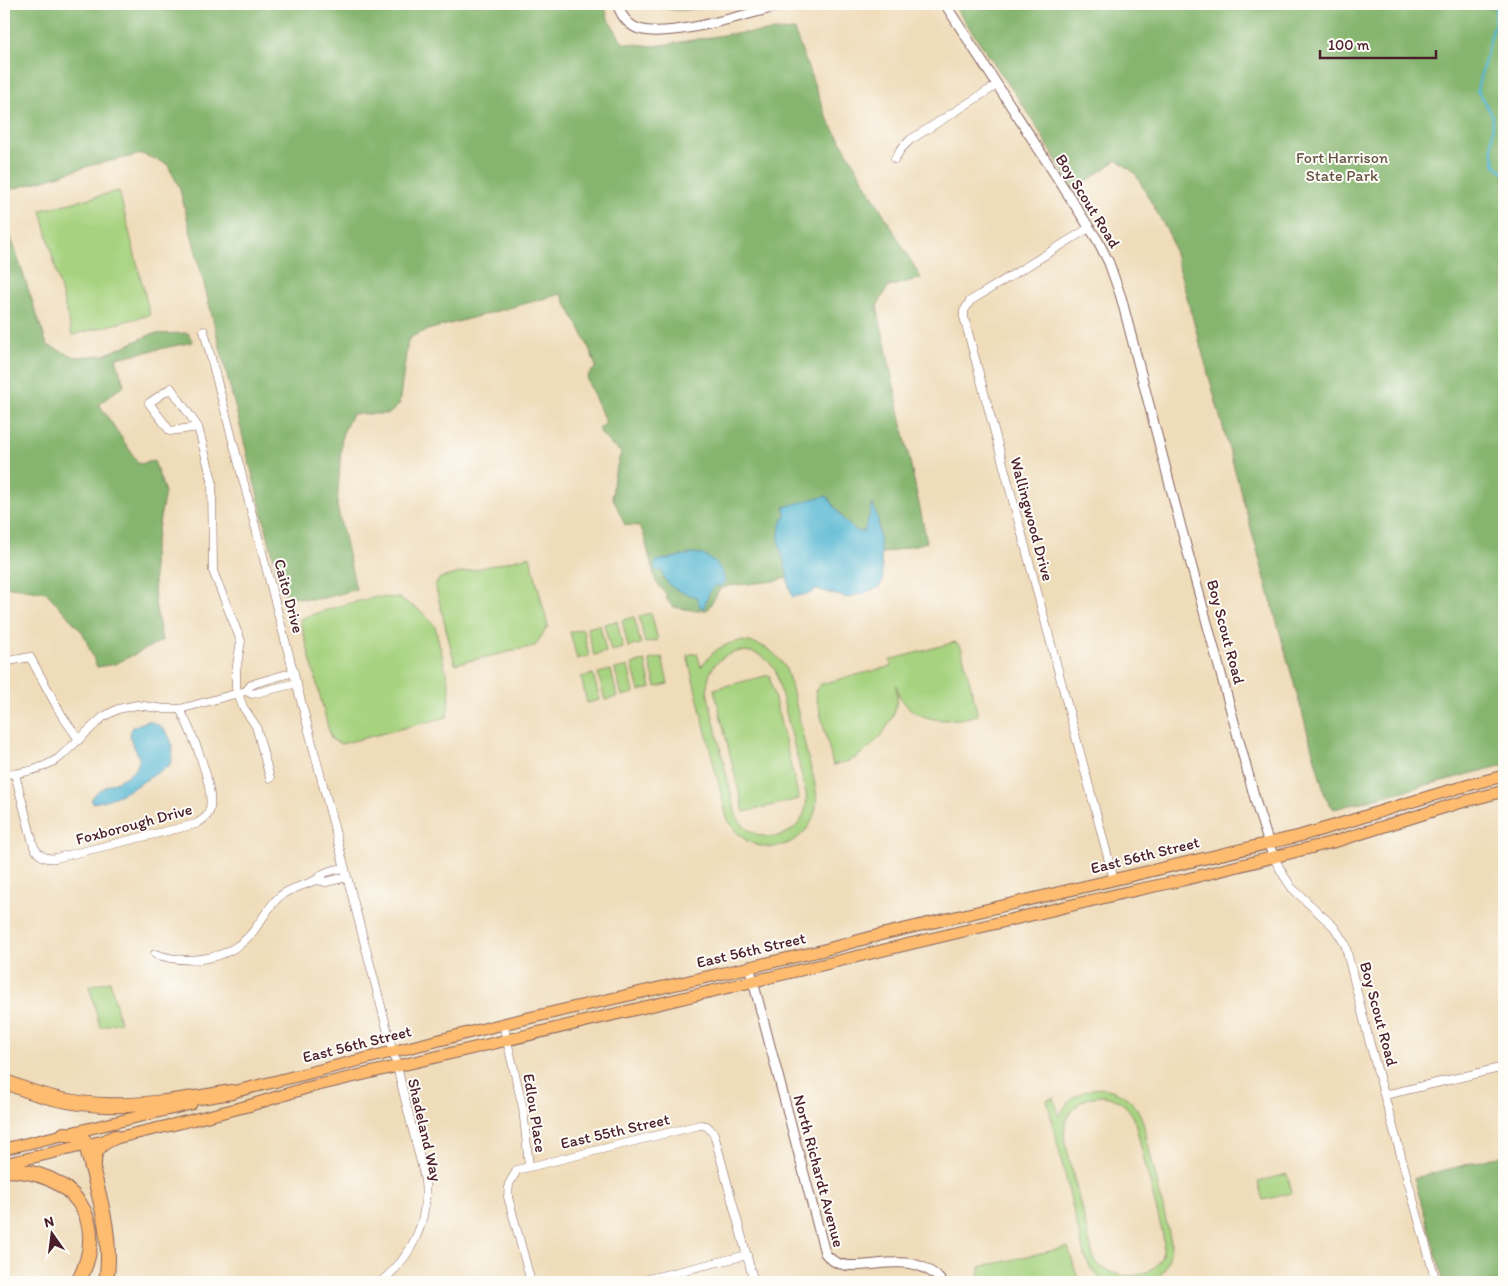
<svg xmlns="http://www.w3.org/2000/svg" width="1508" height="1286" font-family="Itim,sans-serif">
  <rect width="100%" height="100%" fill="#fdfcf7"/>
  <filter id="ink" filterUnits="userSpaceOnUse"><feTurbulence type="fractalNoise" baseFrequency=".02" numOctaves="2"/><feDisplacementMap in="SourceGraphic" scale="10" xChannelSelector="R" yChannelSelector="G"/><feConvolveMatrix kernelMatrix="1 2 1 2 8 2 1 2 1" color-interpolation-filters="sRGB"/></filter>
  <filter id="wash" filterUnits="userSpaceOnUse"><feTurbulence type="fractalNoise" baseFrequency=".0096" numOctaves="4" result="noise"/><feDisplacementMap in="SourceGraphic" scale="20" xChannelSelector="R" yChannelSelector="G"/><feGaussianBlur stdDeviation="1.12" result="paint"/><feColorMatrix in="noise" values="0 0 0 0 0 0 0 0 0 0 0 0 0 0 0 0 0 1.4 0 .05"/><feComposite in="paint" operator="in"/></filter>
  <g filter="url(#wash)">
    <rect width="100%" height="100%" fill="#efdcb9"/>
    <path fill="#a7d380" stroke="#787956" fill-rule="evenodd" d="M119,191L150,315L72,335L41,210Z
      M530,556L548,626L535,646L455,664L435,585L440,578Z
      M376,597L399,598L421,611L435,626L450,689L447,717L341,744L331,739L300,619L335,607Z
      M651,613L658,640L645,643L639,616Z
      M634,617L641,644L628,647L622,620Z
      M617,621L623,648L611,651L604,624Z
      M600,625L606,652L594,655L587,628Z
      M583,629L589,656L577,659L570,632Z
      M740,641C761,642 776,651 786,669C795,695 800,723 806,750C810,768 819,788 816,807C813,830 792,848 768,847C749,846 735,834 727,818L687,655L697,653L701,667C711,652 722,644 740,641ZM741,651C757,651 769,658 776,672L806,793C812,837 757,854 736,815L708,696C704,673 717,654 741,651Z
      M955,642L961,647L978,715C952,722 920,725 901,699C898,696 898,689 896,685C896,690 898,695 897,700C894,724 875,746 855,758C849,762 840,763 833,765L815,691L821,684L892,666L890,660Z
      M662,657L668,684L656,687L649,660Z
      M645,661L651,688L639,691L632,664Z
      M628,666L634,693L622,696L615,669Z
      M611,670L617,697L605,700L598,673Z
      M593,674L600,700L587,703L581,677Z
      M769,675L799,799L744,812L714,689Z
      M110,981L120,1022L100,1027L89,986Z
      M1104,1088C1124,1092 1137,1103 1143,1122L1171,1242C1171,1256 1165,1279 1149,1282C1135,1285 1118,1282 1104,1282L1091,1269L1084,1255L1047,1100L1054,1098L1059,1116C1069,1098 1083,1088 1104,1088ZM1103,1096C1118,1098 1127,1105 1134,1118L1163,1236C1170,1281 1116,1286 1094,1260L1065,1141C1061,1116 1078,1096 1103,1096Z
      M1287,1174L1292,1193L1263,1200L1258,1182Z
      M1068,1247L1079,1282H979L980,1267Z"/>
    <path fill="#85b56e" stroke="#686a4c" d="M4,4H604L608,18L623,43L656,46L729,34L794,30L826,116L921,278L888,287L877,306L927,542L776,581L728,586L720,589L707,610H691L673,607L667,600L666,594L656,582L643,532L638,526L625,525L612,496L614,476L621,452L612,446L598,430L606,423L587,380L588,375L596,367C588,340 573,318 561,294L431,329L415,335L408,340L399,405L389,414H352L342,435L337,506L356,589C330,597 307,606 282,591L179,186L167,164L142,154L92,165L31,184L4,191Z
      M652,4H722C700,8 673,15 652,4Z
      M953,4H1504V765L1334,809L1326,799L1170,236L1135,173L1117,160L1074,190L1029,114Z
      M4,232L10,235L47,345L75,357L104,355L152,334L188,333L193,342L116,358L124,385L99,404L139,464L154,461L165,492L153,555L155,603L162,641L115,664L97,667L83,633L46,592L4,586Z
      M1504,1155V1282H1444L1414,1178Z"/>
    <path fill="#53b6d1" stroke="#4e6a7e" d="M827,496L845,521L858,532L864,531L873,504L878,519L883,581L878,588L847,598L816,589L811,593L793,597C789,589 788,583 787,574C783,552 772,538 785,516L784,507C798,503 812,498 827,496Z
      M695,553C710,555 723,566 725,581L720,587L716,585C708,592 707,599 704,608L700,607L696,597C682,592 665,589 662,571H657L654,568L656,561Z
      M147,721C168,724 179,747 169,766C144,780 121,799 93,803L91,800C99,783 131,781 138,764C143,751 124,743 132,727Z"/>
    <g fill="none" stroke-linecap="round" stroke-linejoin="round">
      <path stroke="#53b6d1" stroke-width="2.5" d="M1496,4L1495,22L1477,90L1493,116L1492,147L1495,165L1504,173"/>
    </g>
  </g>
  <g filter="url(#ink)">
    <g fill="none" stroke-linecap="round" stroke-linejoin="round">
      <g stroke="#84615d" stroke-width="9">
        <path id="minor" d="M895,159L900,150L910,140L997,85
          M1089,228L970,301L964,311V317L1114,880
          M204,331L397,1067C403,1090 408,1112 414,1134C417,1150 423,1166 425,1182C429,1221 411,1259 380,1282
          M171,388L198,427L170,431L149,403Z
          M198,427L212,480L213,571L241,641L236,671V688L243,707L256,726L270,778
          M4,662L30,657L61,714L79,740
          M246,691L251,685L256,683L294,672
          M4,774C24,774 42,769 59,758L103,717L118,709L137,705L165,709H180L246,691L252,694L297,683
          M15,774L34,847C39,856 46,860 56,858L196,824C201,821 206,818 208,814C219,793 190,729 180,709
          M1273,856L1284,876L1292,888L1334,927L1345,944L1370,1044L1436,1282
          M317,880L326,882L347,877
          M155,954C188,965 227,961 251,934C261,922 268,907 279,897C290,887 306,886 317,879C319,878 321,875 323,874C329,870 338,869 345,868
          M503,1024L523,1108L529,1166
          M1385,1095L1504,1067
          M531,1282L508,1197L509,1184L517,1170L700,1125L707,1126L714,1134L754,1282
          M636,1282L747,1255"/>
      </g>
      <g stroke="#84615d" stroke-width="11">
        <path id="tertiary" d="M617,4C621,15 627,25 639,29C670,39 753,12 787,4
          M945,4L1098,241L1109,263L1121,297L1182,531L1258,810L1273,856
          M749,966L825,1253C848,1286 907,1239 942,1282"/>
      </g>
      <g stroke="#84615d" stroke-width="13">
        <path id="primary" d="M225,1094L503,1024L820,951L879,935L1299,836C1368,817 1435,792 1504,776
          M4,1149L191,1104
          M4,1164L172,1125L248,1106L306,1088L1123,893L1183,880L1337,841L1455,804L1504,791"/>
      </g>
      <g stroke="#84615d" stroke-width="16">
        <path id="motorway" d="M4,1081C86,1118 147,1105 232,1092
          M64,1134C74,1134 82,1134 86,1144C97,1191 114,1234 106,1282
          M94,1167C93,1150 99,1144 115,1137
          M4,1170C71,1170 112,1219 78,1282"/>
      </g>
      <use href="#minor" stroke="#fff" stroke-width="8"/>
      <use href="#tertiary" stroke="#fff" stroke-width="9"/>
      <use href="#primary" stroke="#fdbc70" stroke-width="11"/>
      <use href="#motorway" stroke="#fdbc70" stroke-width="14"/>
    </g>
  </g>
  <g text-anchor="middle" dominant-baseline="central" stroke-width="4" stroke-linejoin="round" paint-order="stroke">
    <g font-size="16" fill="#654" stroke="#fdfcf7">
      <text x="1342" y="157">Fort Harrison<tspan x="1342" dy="18">State Park</tspan></text>
    </g>
    <g font-size="16" fill="#4a1f2b" stroke="#fdfcf7">
      <text transform="translate(1088 201) rotate(58)">Boy Scout Road</text>
      <text transform="translate(1032 519) rotate(75)">Wallingwood Drive</text>
      <text transform="translate(289 596) rotate(75)">Caito Drive</text>
      <text transform="translate(1226 632) rotate(75)">Boy Scout Road</text>
      <text transform="translate(134 824) rotate(-15)">Foxborough Drive</text>
      <text transform="translate(1145 855) rotate(-14)">East 56th Street</text>
      <text transform="translate(751 950) rotate(-13)">East 56th Street</text>
      <text transform="translate(1379 1014) rotate(75)">Boy Scout Road</text>
      <text transform="translate(357 1044) rotate(-14)">East 56th Street</text>
      <text transform="translate(535 1113) rotate(81)">Edlou Place</text>
      <text transform="translate(425 1130) rotate(77)">Shadeland Way</text>
      <text transform="translate(615 1131) rotate(-13)">East 55th Street</text>
      <text transform="translate(819 1171) rotate(75)">North Richardt Avenue</text>
    </g>
  </g>
  <rect width="1508" height="1286" fill="none" stroke="#fdfcf7" stroke-width="20"/>
  <g transform="translate(52 1234) rotate(346)" stroke="#fdfcf7" stroke-width="4" paint-order="stroke">
  <path d="M0-4L9 19L0 12L-9 19Z" fill="#4a1f2b"/>
  <text y="-8" font-size="14" font-weight="bold" text-anchor="middle" fill="#4a1f2b">N</text>
  </g>
  <path d="M1320 50v8h116v-8" fill="none" stroke="#4a1f2b" stroke-width="2.5"/>
  <text x="1328" y="50" font-size="15" fill="#4a1f2b" stroke="#fdfcf7" stroke-width="4" paint-order="stroke">100 m</text>
</svg>
